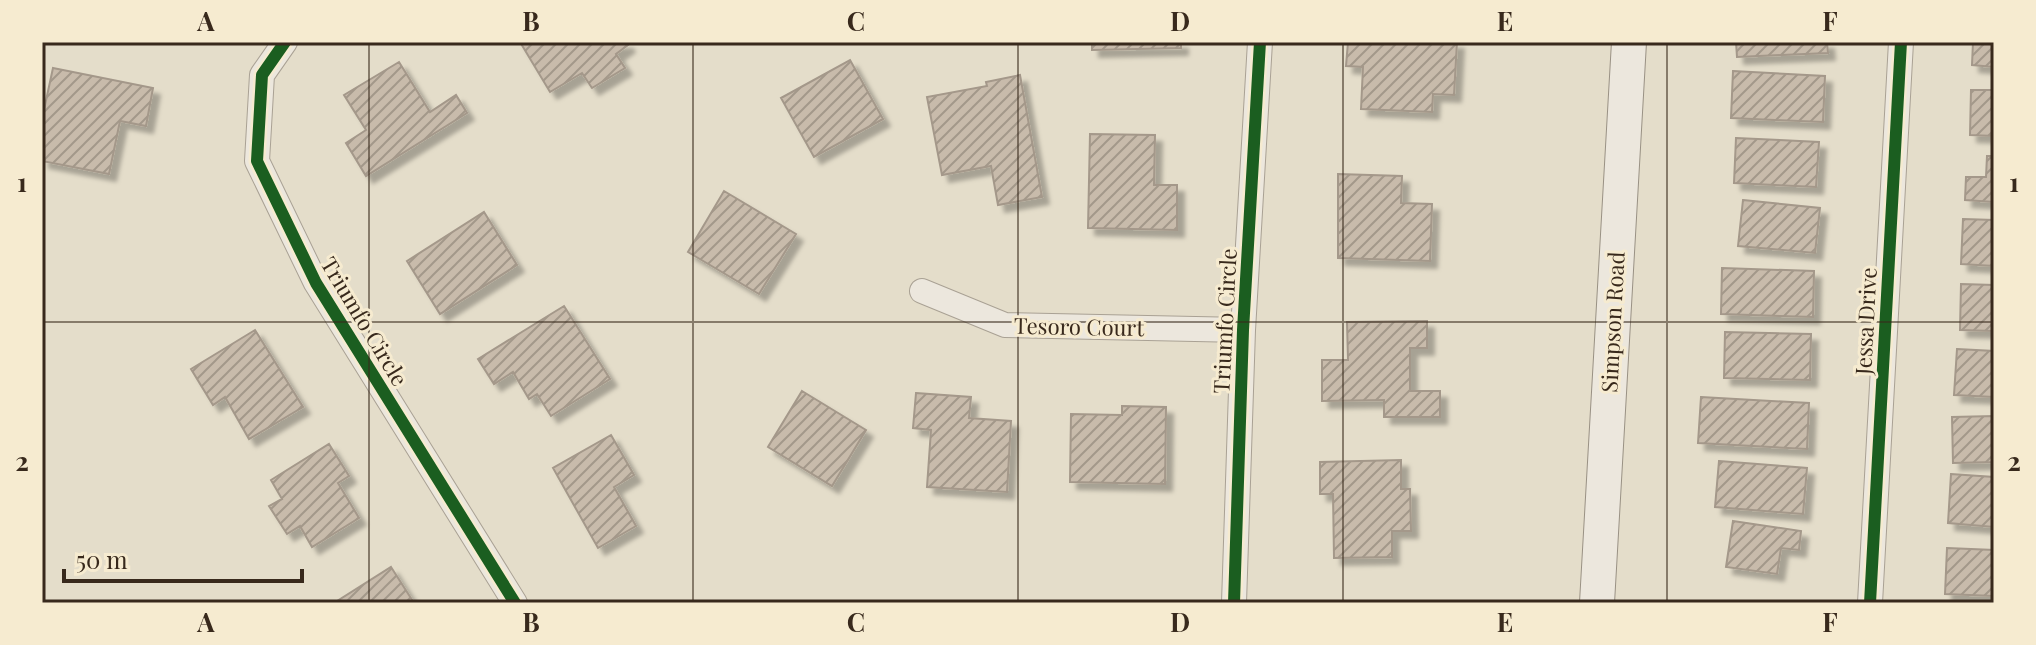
<svg xmlns="http://www.w3.org/2000/svg" width="2036" height="645" font-family="'Playfair Display',serif">
  <defs>
    <pattern id="building-hatch" width="6" height="6" patternUnits="userSpaceOnUse" patternTransform="scale(2)"><rect width="6" height="6" fill="#c8bbab"/><path d="M-1 1l2-2M0 6l6-6M5 7l2-2" fill="none" stroke="#a3988a"/></pattern>
    <filter id="shadow"><feDropShadow dx="7" dy="7" stdDeviation="2" flood-color="#0004"/></filter>
  </defs>
  <rect width="100%" height="100%" fill="#e4ddca"/>
  <path fill="url(#building-hatch)" stroke="#a4988a" stroke-width="2" filter="url(#shadow)" d="M520,42H626L628,45L616,54L625,68L592,88L582,73L550,92Z
    M1092,42H1181V48L1092,50Z
    M1348,42H1457L1454,95L1433,94L1432,112L1361,109L1363,67L1346,66Z
    M1736,42H1827L1828,53L1737,57Z
    M1973,42H1994V67L1972,65Z
    M850,60L883,119L814,157L781,98Z
    M399,62L430,112L456,95L467,113L366,176L346,143L366,130L344,95Z
    M53,68L153,88L146,126L120,121L109,174L42,161V119Z
    M1733,71L1825,76L1823,122L1731,118Z
    M1020,75L1042,197L998,205L991,166L942,175L927,97L987,86L986,82Z
    M1971,90H1994V136L1970,135Z
    M1090,134L1155,135L1154,185H1177V230L1088,228Z
    M1736,138L1819,142L1816,187L1734,183Z
    M1987,156H1994V202L1965,200L1966,177H1986Z
    M1338,174L1402,176L1401,203L1432,204L1430,261L1338,258Z
    M724,191L796,234L759,294L688,252Z
    M1743,200L1820,208L1815,253L1738,246Z
    M484,212L517,265L440,314L407,261Z
    M1963,219L1994,220V266L1961,264Z
    M1722,268L1814,271L1813,317L1721,314Z
    M1961,284L1994,285V331L1960,330Z
    M564,306L610,379L551,416L537,394L529,399L513,372L494,384L478,359Z
    M1427,321V348H1410V391H1440V417H1384V400L1322,401V360H1348L1347,322Z
    M255,330L303,407L249,439L225,397L213,405L191,369Z
    M1725,332L1811,334L1810,380L1724,378Z
    M1957,349L1994,351V397L1954,395Z
    M802,391L866,430L832,486L768,447Z
    M916,393L971,397L969,418L1011,421L1007,492L927,487L931,430L913,428Z
    M1701,397L1809,403L1807,449L1698,443Z
    M1122,406L1166,407L1165,484L1070,482L1071,414L1122,415Z
    M1994,416V462L1953,463L1952,417Z
    M611,435L634,475L614,487L636,526L598,548L553,468Z
    M329,444L349,476L338,483L359,518L312,547L300,526L287,534L269,506L282,499L271,480Z
    M1401,460V489H1410L1411,531H1392V557L1334,558L1333,494H1320V462Z
    M1719,461L1807,468L1803,514L1715,507Z
    M1951,474L1994,477V527L1948,523Z
    M1733,521L1801,531L1799,550L1781,548L1777,574L1726,567Z
    M1947,548L1994,550V596L1945,594Z
    M391,567L414,603H334Z"/>
  <g fill="none" stroke-linecap="round" stroke-linejoin="round">
    <g stroke="#a9a194" stroke-width="26">
      <path id="minor" d="M285,42L262,75L257,161L316,283L515,603
        M922,291L1005,325L1243,330
        M1234,603L1243,330L1260,42
        M1870,603L1901,42"/>
    </g>
    <g stroke="#999184" stroke-width="36">
      <path id="secondary" d="M1597,603L1629,42"/>
    </g>
    <use href="#minor" stroke="#ece7dd" stroke-width="24"/>
    <use href="#secondary" stroke="#ece7dd" stroke-width="34"/>
    <g stroke="#f6ebd0" stroke-width="17">
      <path id="cycleway" d="M285,42L262,75L257,161L316,283L515,603
        M1234,603L1243,330L1260,42
        M1870,603L1901,42"/>
    </g>
    <use href="#cycleway" stroke="#1b5e20" stroke-width="12"/>
  </g>
  <path fill="none" stroke="#38291c" stroke-width="2" stroke-opacity="0.55" d="M369,42V603M693,42V603M1018,42V603M1343,42V603M1667,42V603M42,322H1994"/>
  <g text-anchor="middle" dominant-baseline="central" stroke-width="6" stroke-linejoin="round" paint-order="stroke">
    <g font-size="22" fill="#38291c" stroke="#f6ebd0">
      <text transform="translate(365 321) rotate(59)">Triumfo Circle</text>
      <text transform="translate(1224 321) rotate(-87)">Triumfo Circle</text>
      <text transform="translate(1865 321) rotate(-87)">Jessa Drive</text>
      <text transform="translate(1612 322) rotate(-87)">Simpson Road</text>
      <text transform="translate(1079 326) rotate(1)">Tesoro Court</text>
    </g>
  </g>
  <rect width="2036" height="645" fill="none" stroke="#f6ebd0" stroke-width="88"/>
  <path d="M64 569v12h238v-12" fill="none" stroke="#38291c" stroke-width="4"/>
  <text x="76" y="569" font-size="24" fill="#38291c" stroke="#f6ebd0" stroke-width="6" paint-order="stroke">50 m</text>
  <rect x="44" y="44" width="1948" height="557" fill="none" stroke="#38291c" stroke-width="3"/>
  <g font-size="26" text-anchor="middle" font-weight="bold" fill="#38291c">
    <text x="206" y="31">A</text>
    <text x="531" y="31">B</text>
    <text x="856" y="31">C</text>
    <text x="1180" y="31">D</text>
    <text x="1505" y="31">E</text>
    <text x="1830" y="31">F</text>
    <text x="22" y="192">1</text>
    <text x="2014" y="192">1</text>
    <text x="22" y="471">2</text>
    <text x="2014" y="471">2</text>
    <text x="206" y="632">A</text>
    <text x="531" y="632">B</text>
    <text x="856" y="632">C</text>
    <text x="1180" y="632">D</text>
    <text x="1505" y="632">E</text>
    <text x="1830" y="632">F</text>
  </g>
</svg>
